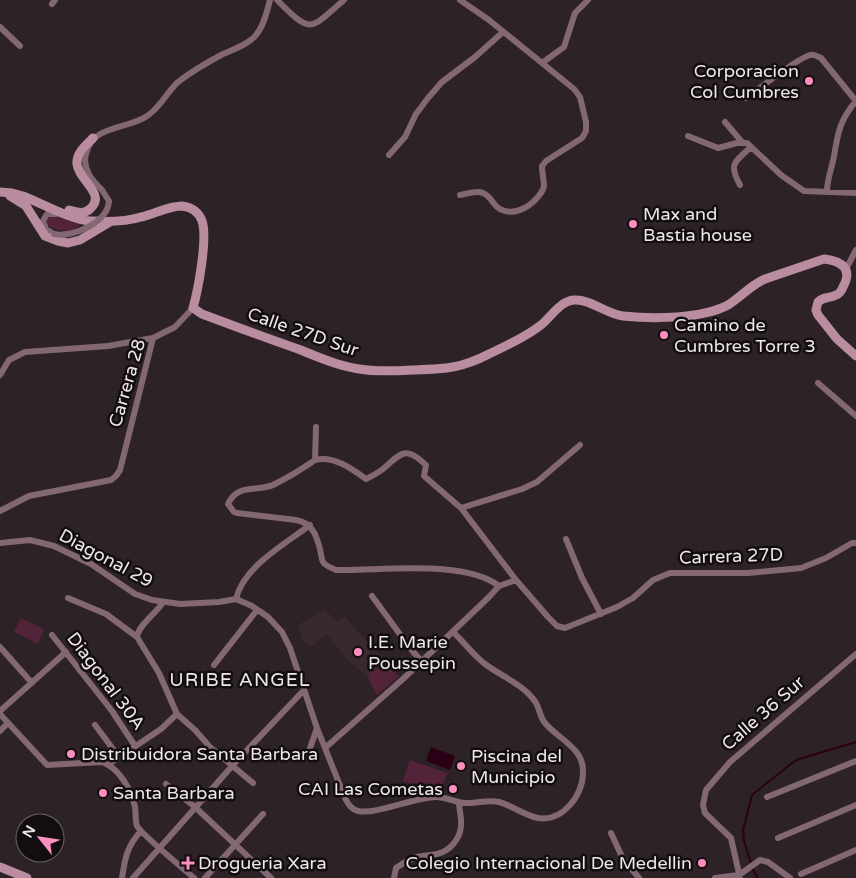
<svg xmlns="http://www.w3.org/2000/svg" width="856" height="878" font-family="'Varela Round',sans-serif">
  <rect width="100%" height="100%" fill="#2d2226"/>
  <path fill="#3a2830" d="M324,610L338,621L345,617L399,676L377,695L368,678L347,659L326,634L313,646L304,642L298,625Z"/>
  <path fill="#53233a" d="M49,216H54L81,225C72,232 57,233 47,225V221Z
    M21,618L44,629L38,644L14,632Z
    M386,663L399,676L377,695L368,678L370,676L369,672L372,670L373,672L378,669L380,671Z
    M410,760L447,773L440,794L403,781Z"/>
  <path fill="#2a0016" d="M431,747L455,756L450,770L426,761Z"/>
  <g fill="none" stroke-linecap="round" stroke-linejoin="round">
    <path stroke="#2a0016" stroke-width="2" d="M758,878L753,870L744,841L743,830L752,795L796,760L856,742"/>
    <path stroke="#836873" stroke-width="6" d="M277,0C312,35 309,30 344,0
      M52,4L55,0
      M0,27L20,46
      M542,63L564,47L575,13L588,0
      M746,98C761,88 794,60 810,55C814,54 817,56 821,58L856,101
      M725,122L742,142
      M688,136L718,148L737,143H747L781,175L804,191L856,193
      M389,155L405,137L416,114L428,98L442,82L475,57L503,32
      M740,185C728,163 735,162 751,147
      M102,190C92,180 82,169 86,154C93,124 127,130 147,116C160,108 167,92 178,82C192,71 208,62 223,54C234,49 249,44 256,35C264,26 267,11 270,0
      M827,191C827,179 832,168 834,156C838,132 840,120 856,101
      M460,195C467,194 476,190 483,193C490,196 492,202 497,207C508,216 523,211 533,202C537,198 543,193 544,186C544,180 542,173 542,166L546,161L582,138L586,131V122L580,97L574,89L489,20L460,0
      M54,234L46,229L43,221L47,214H56
      M846,269L856,250
      M0,375L9,360L25,352L108,346L153,338L175,327L193,308
      M818,383L856,416
      M315,460L316,427
      M461,508L522,489L537,482L580,445
      M0,511L29,496L111,480L116,476L120,470L153,338
      M566,539L582,578L601,614
      M0,543L30,540L54,546L91,564L135,594L152,600L180,604L219,602L236,599L252,606L268,617L282,632L290,648L317,728L345,798C348,804 351,809 358,811C376,815 415,797 436,797C446,797 455,802 465,803C477,804 487,799 499,802C513,806 524,815 538,818C563,822 583,795 583,772C584,748 558,739 545,723C539,716 540,707 534,700C522,684 501,676 485,664C473,655 464,642 453,632
      M499,586C464,559 381,571 336,570C332,568 325,566 323,562C321,558 321,553 320,549C316,534 312,523 296,520L237,513L234,512L228,504C238,482 258,493 275,484C289,477 302,469 315,460C333,455 352,469 366,479C372,476 378,473 383,469C401,453 406,445 426,465L424,476L461,508L516,580L548,617L557,626L565,628L617,607L633,598L653,580L670,573H748L801,568L826,558L852,543H856
      M372,596L410,648L422,662
      M68,598L106,614L137,637L159,673L177,714L195,730L210,747L253,783
      M236,599C243,567 285,544 310,525
      M52,635L112,711L135,746
      M137,637C138,625 157,613 163,602
      M0,647L32,683
      M214,665L257,610
      M0,711L66,652
      M0,714L47,765L102,762C119,768 131,789 135,807C136,813 135,820 137,826C141,834 184,869 194,878
      M95,725L119,757
      M0,731L8,723
      M325,748L403,679L489,597L499,586L516,580
      M307,757L317,728
      M109,764L161,729L177,714
      M166,784L195,807L271,878
      M767,797L856,761
      M611,833L623,859L639,878
      M778,838L856,805
      M801,874L856,850
      M122,878C125,858 127,846 141,831
      M133,878L233,765L304,690
      M205,878L263,814
      M394,878L396,868C402,864 409,859 417,857C424,855 430,856 437,854C450,851 460,839 461,826C462,818 459,810 459,802
      M715,878L739,875L760,860L768,862L790,878
      M740,878L731,838L705,813L703,805L706,790L730,762L856,654"/>
    <path stroke="#b98d9f" stroke-width="9" d="M0,192L12,193L23,196C41,203 73,221 91,221C108,222 125,222 141,217C155,214 168,206 182,206C191,207 199,212 202,221C208,238 198,290 193,308L202,314C234,326 266,338 298,349C318,357 338,366 359,369C376,372 395,371 412,370C444,369 460,369 489,354C506,346 526,337 541,325C551,317 560,301 574,300C591,299 606,314 623,316C652,319 702,319 728,305C741,297 751,285 765,279L824,259C842,261 853,269 843,287C842,290 839,294 836,295C829,299 824,296 818,302L816,310L818,315L837,339L856,356
      M10,196L26,206L45,236L58,241L68,243L80,240L110,222
      M69,210C77,212 85,215 91,208C106,194 78,179 77,164C76,153 86,145 93,138
      M0,867L27,878"/>
    <path stroke="#836873" stroke-width="6" d="M54,234C73,238 108,222 109,201L102,190"/>
  </g>
  <g fill="#fd8ec0" stroke="#120d0f" stroke-width="2">
    <circle cx="809" cy="81" r="5"/>
    <circle cx="633" cy="224" r="5"/>
    <circle cx="664" cy="335" r="5"/>
    <circle cx="358" cy="652" r="5"/>
    <circle cx="71" cy="754" r="5"/>
    <circle cx="461" cy="766" r="5"/>
    <circle cx="453" cy="789" r="5"/>
    <circle cx="103" cy="793" r="5"/>
    <path d="M185.5 855.5h5v5h5v5h-5v5h-5v-5h-5v-5h5z"/>
    <circle cx="702" cy="863" r="5"/>
  </g>
  <g text-anchor="middle" dominant-baseline="central" stroke-width="5" stroke-linejoin="round" paint-order="stroke">
    <g font-size="18" fill="#eee6e9" stroke="#120d0f" text-anchor="start">
      <text x="799" y="71" text-anchor="end">Corporacion<tspan x="799" dy="21">Col Cumbres</tspan></text>
      <text x="643" y="214">Max and<tspan x="643" dy="21">Bastia house</tspan></text>
      <text x="674" y="325">Camino de<tspan x="674" dy="21">Cumbres Torre 3</tspan></text>
      <text x="368" y="642">I.E. Marie<tspan x="368" dy="21">Poussepin</tspan></text>
      <text x="81" y="754">Distribuidora Santa Barbara</text>
      <text x="471" y="756">Piscina del<tspan x="471" dy="21">Municipio</tspan></text>
      <text x="443" y="789" text-anchor="end">CAI Las Cometas</text>
      <text x="113" y="793">Santa Barbara</text>
      <text x="198" y="863">Drogueria Xara</text>
      <text x="692" y="863" text-anchor="end">Colegio Internacional De Medellin</text>
    </g>
    <g font-size="18" fill="#eee6e9" stroke="#120d0f">
      <text transform="translate(303 332) rotate(19)">Calle 27D Sur</text>
      <text transform="translate(127 383) rotate(-74)">Carrera 28</text>
      <text transform="translate(731 556) rotate(-2)">Carrera 27D</text>
      <text transform="translate(106 558) rotate(28)">Diagonal 29</text>
      <text transform="translate(106 681) rotate(53)">Diagonal 30A</text>
      <text transform="translate(763 713) rotate(-41)">Calle 36 Sur</text>
    </g>
    <g font-size="19" letter-spacing="1" fill="#eee6e9" stroke="#120d0f">
      <text x="240" y="680">URIBE ANGEL</text>
    </g>
  </g>
  <g transform="translate(40 838) rotate(300)"><circle r="24" fill="#120d0f" stroke="#6a6466"/>
  <path d="M0-4L9 19L0 12L-9 19Z" fill="#fd8ec0"/>
  <text y="-8" font-size="14" font-weight="bold" text-anchor="middle" fill="#eee6e9">N</text>
  </g>
</svg>
